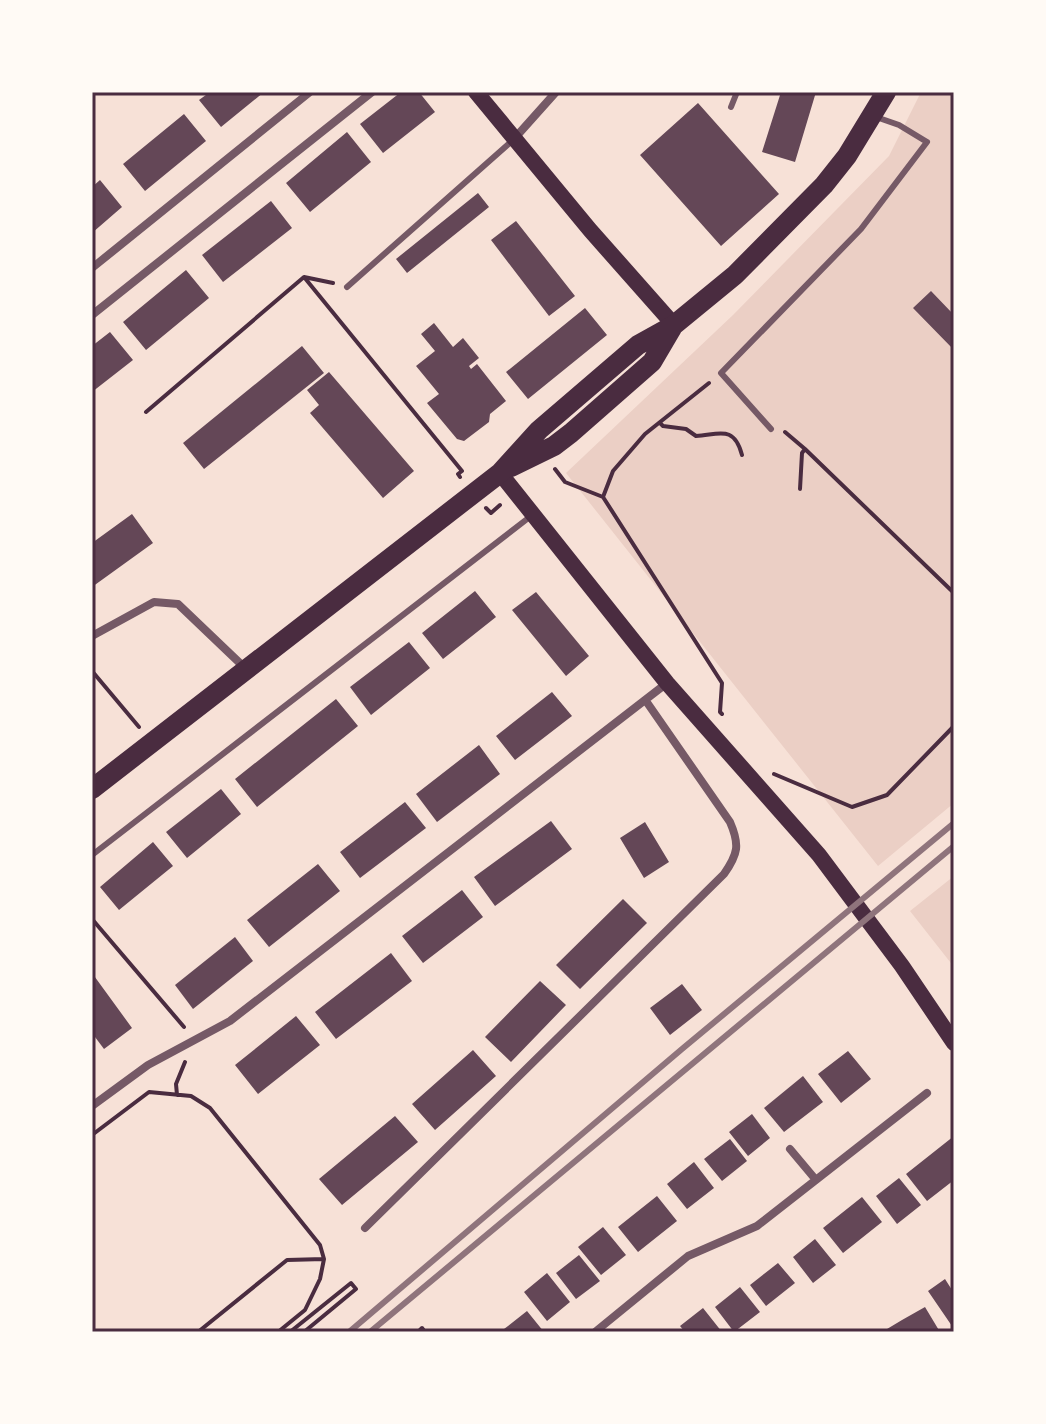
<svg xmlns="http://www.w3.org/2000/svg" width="1046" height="1424" font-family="'PT Sans',sans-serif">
  <rect width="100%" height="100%" fill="#f7e1d7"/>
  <path fill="#ebcfc5" d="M921,92H954V803L878,866L566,473L733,315L889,156Z
    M954,876V967L910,911Z"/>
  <path fill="#644757" d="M210,92H264L221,127L199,100Z
    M401,92H419L435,112L383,153L360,124Z
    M781,92H816L795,162L762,152Z
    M698,103L779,194L721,246L640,155Z
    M184,114L206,141L145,191L123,164Z
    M347,132L371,162L310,212L286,183Z
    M100,180L122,207L92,233V187Z
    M478,193L489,207L407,273L396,259Z
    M271,201L292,228L223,282L202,255Z
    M516,221L575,296L549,316L491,240Z
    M186,270L209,298L146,350L123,322Z
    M931,291L954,315V350L913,308Z
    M585,308L607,335L528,399L506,372Z
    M434,323L453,347L463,338L479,358L469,366L471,369L477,364L506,401L490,414L489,422L464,441L457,439L427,403L439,394L416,366L435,351L421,334Z
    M110,332L133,360L92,392V346Z
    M302,346L324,373L204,469L183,443Z
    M329,372L414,471L383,498L310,413L319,405L307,390Z
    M132,514L153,543L92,587V543Z
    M475,591L496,617L443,659L422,633Z
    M536,592L589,656L566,676L512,610Z
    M409,642L430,668L371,715L350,687Z
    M552,692L572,716L515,760L496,736Z
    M336,699L358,726L257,807L235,779Z
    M479,745L500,774L437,822L416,794Z
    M221,789L241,814L187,858L166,832Z
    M405,802L426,828L360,878L340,852Z
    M551,821L572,849L495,906L474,877Z
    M645,822L669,862L644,878L620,838Z
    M153,842L173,866L119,910L100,887Z
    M318,864L340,891L269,947L247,920Z
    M462,890L483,917L423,963L402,936Z
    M623,899L647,923L580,989L556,965Z
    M235,937L253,961L193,1009L175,985Z
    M391,953L412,981L336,1039L315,1012Z
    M92,973L132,1028L104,1049L92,1033Z
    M540,981L566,1005L511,1062L485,1037Z
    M682,984L702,1010L670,1035L650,1008Z
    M296,1016L320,1045L258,1094L235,1065Z
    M473,1050L496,1076L435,1130L412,1104Z
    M848,1051L871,1079L841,1103L818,1074Z
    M803,1076L823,1102L784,1132L764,1108Z
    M752,1114L770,1138L748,1156L729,1132Z
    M395,1116L418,1142L342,1205L319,1179Z
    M954,1136V1180L927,1201L906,1174Z
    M730,1139L747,1161L722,1181L704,1159Z
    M694,1162L714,1188L687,1209L667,1184Z
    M899,1178L921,1205L897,1224L876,1196Z
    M657,1196L677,1221L638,1252L618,1227Z
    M862,1197L882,1222L843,1253L823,1228Z
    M603,1227L626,1255L601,1275L578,1247Z
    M815,1239L836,1265L813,1283L793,1257Z
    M579,1255L600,1281L576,1299L556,1273Z
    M778,1263L795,1283L766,1306L750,1285Z
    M547,1273L570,1302L547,1321L524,1292Z
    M945,1279L952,1290L954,1289V1329L928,1291Z
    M740,1287L760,1312L734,1332L715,1307Z
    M925,1307L940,1332H882L902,1320Z
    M703,1308L722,1332H685L680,1326Z
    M527,1311L544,1332H500L508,1326Z"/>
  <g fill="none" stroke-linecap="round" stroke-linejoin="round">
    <path stroke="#4a2c40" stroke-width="4" d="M304,277L462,471L458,474L460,477
      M709,383L645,434L613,471L603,497L722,683L720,712L722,714
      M146,412L304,277L333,283
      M660,423L663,426L686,429L696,436C718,435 734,424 742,455
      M785,432L805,449L954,593
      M555,469L565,482L603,497
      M800,489L802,453L805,449
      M486,508L491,513L500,505
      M92,671L139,727
      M774,774L852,807L887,795L954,726
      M92,919L184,1027
      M177,1095L176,1084L185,1062
      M92,1135L149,1092L191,1096L210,1108L320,1245L324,1259L320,1279L305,1310L278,1332
      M198,1332L287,1260L324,1259
      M290,1332L351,1283L356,1289L304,1332
      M418,1332L422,1328L425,1332"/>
    <path stroke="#755966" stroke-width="6" d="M731,107L737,92
      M347,287L513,140
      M771,429L721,373L861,229L927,142L899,125L876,117
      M92,855L531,516"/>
    <path stroke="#755966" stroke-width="8" d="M514,139L556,92
      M92,268L310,92
      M92,315L372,92
      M92,636L154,602L178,604L245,668
      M92,1106L148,1065L230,1021L667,683
      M790,1149L816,1180
      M365,1228L724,874C738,854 740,845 730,822L646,701
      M595,1332L688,1256L757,1226L927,1093"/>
    <path stroke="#4a2c40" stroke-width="16" d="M476,92L590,230L674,325
      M500,473L667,683L819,855L902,966L954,1043"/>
    <path stroke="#4a2c40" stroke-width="20" d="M511,467L554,446L571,433L652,362L672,328
      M92,789L500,473L539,430L638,345L674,325L735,275L824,185L847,156L886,92"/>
    <path stroke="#8f747c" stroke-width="6" d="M349,1332L682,1049L954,823
      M370,1332L954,846"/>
  </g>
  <rect width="1046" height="1424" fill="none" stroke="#fffaf5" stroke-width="188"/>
  <rect x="94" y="94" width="858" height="1236" fill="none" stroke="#4a2c40" stroke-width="3"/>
</svg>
